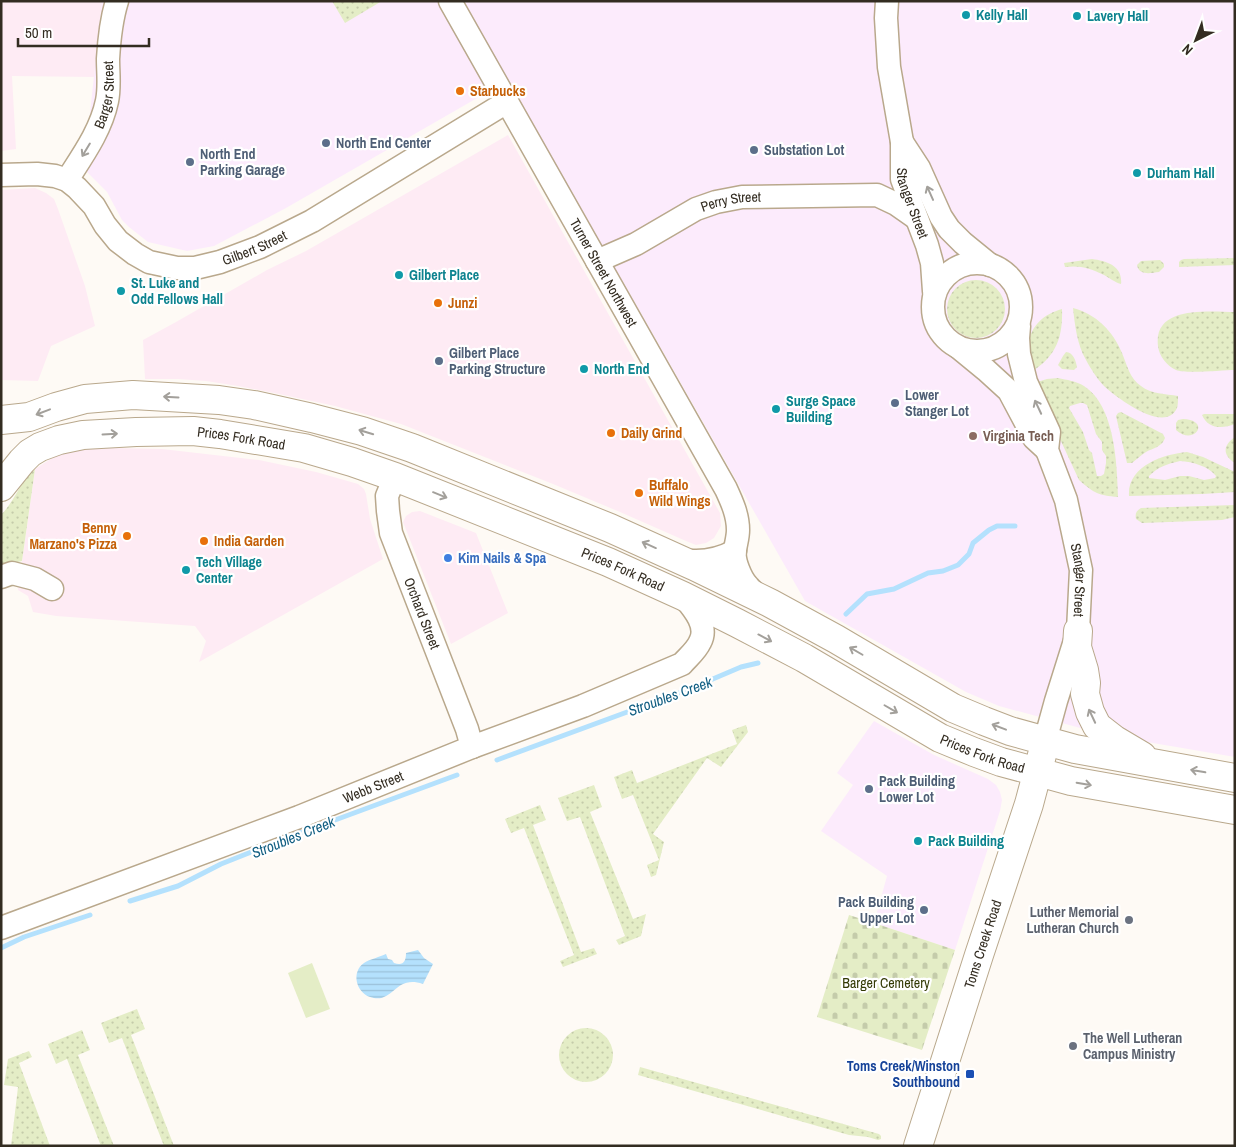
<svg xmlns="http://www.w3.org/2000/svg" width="1236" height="1147" font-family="'Archivo Narrow',sans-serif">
  <defs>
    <pattern id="grass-dots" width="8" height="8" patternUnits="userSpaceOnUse" patternTransform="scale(1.25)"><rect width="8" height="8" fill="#e4edc6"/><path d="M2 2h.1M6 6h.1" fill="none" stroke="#c4cbaa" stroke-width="1.8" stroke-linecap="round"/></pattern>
    <pattern id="cemetery-stones" width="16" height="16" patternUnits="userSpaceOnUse" patternTransform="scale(1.25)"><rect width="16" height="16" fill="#e4edc6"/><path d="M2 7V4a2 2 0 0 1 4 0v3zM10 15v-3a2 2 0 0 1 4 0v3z" fill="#c4cbaa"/></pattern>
    <pattern id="water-rules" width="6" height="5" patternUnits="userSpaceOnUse" patternTransform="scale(1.25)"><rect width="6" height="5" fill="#b4e1fd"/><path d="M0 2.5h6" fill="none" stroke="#9bc1d9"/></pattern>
  </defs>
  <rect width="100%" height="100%" fill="#fefaf5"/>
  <path fill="#feebf4" d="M1,1H102L94,77L12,76L16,149L1,151Z
    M508,135L720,513L721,526L714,538L706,543L696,545L686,541L620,512L553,484L401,424L335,406L279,394L238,386L206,381L178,379H145L143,340L176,322L267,270L306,251Z
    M35,188L46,193L54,199L58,209L85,286L95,326L51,346L38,381L1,380V190Z
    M111,448L162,449L259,460L316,472L358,484L364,489L366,494L370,519L383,559L199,662L206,641L195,626L56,616L33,612L28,596L18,590L35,469L65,450Z
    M420,511L476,533L508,613L451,644L403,522L406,516L412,512Z"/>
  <path fill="#fcebfc" d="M102,1H1235V757L1106,735L999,706L966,692L805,601L569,187L505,82L286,208L214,246L187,251L148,242L129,227L122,220L107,192L84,169Z
    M874,721L934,755L988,779L996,785L1000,792L1002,800L1000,811L955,950L874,923L887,876L821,831L853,785L837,773Z"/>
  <path fill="url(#grass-dots)" fill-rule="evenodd" d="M332,1H382L345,23Z
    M1235,258V265L1179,267V262L1181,260L1184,259Z
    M1092,259C1107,261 1123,266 1121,284C1114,282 1110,278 1104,275C1091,268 1079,265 1065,267L1064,263Z
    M1160,260L1164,264V267L1159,272C1151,273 1139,276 1137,265L1141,261Z
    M947 309a29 29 0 1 1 58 0a29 29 0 1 1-58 0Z
    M1073,308C1096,314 1113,331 1122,353C1127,365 1130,379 1141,386C1151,394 1166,394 1178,396C1178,400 1178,405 1177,408C1165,435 1116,397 1104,386C1097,379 1091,369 1086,360C1077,344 1075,326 1073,308Z
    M1062,309C1063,338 1056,357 1030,373C1029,364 1026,353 1028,345C1031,325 1044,314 1062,309Z
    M1235,312V370C1223,370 1186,374 1176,370C1167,366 1159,356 1158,346C1153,305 1209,312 1235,312Z
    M1066,352C1073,352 1076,361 1077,367L1074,370L1062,369L1058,365L1063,356Z
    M1058,378C1067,380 1076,381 1084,386C1115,406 1117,463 1118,497C1098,495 1095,494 1079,480L1034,383L1047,379ZM1080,403H1083L1087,405L1096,434L1102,442V450L1106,456V463L1104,474L1101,476H1097L1092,453L1089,450L1083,432L1069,408L1070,406Z
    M1121,412L1163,434L1165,438C1162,447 1153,448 1146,452C1141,455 1137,459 1132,463H1127L1116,416L1118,413Z
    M1204,414H1235V424C1222,429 1208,429 1202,415Z
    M1183,419C1212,420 1194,447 1176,430V423L1178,420Z
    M1235,437V463C1222,455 1223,445 1235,437Z
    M1187,452L1203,457L1235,472V492L1202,494L1129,496C1127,466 1164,454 1187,452ZM1180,461C1193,462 1208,466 1216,476L1215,478L1204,480L1189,476H1180L1165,480L1149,478V476C1158,467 1167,464 1180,461Z
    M35,469L22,561L1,566V515C15,501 20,481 35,469Z
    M1235,505V517L1222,520L1142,523L1136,519C1135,514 1136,511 1141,508Z
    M746,725L748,732L721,767L707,758L653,834L664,842L656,875L651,877L647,865L659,860L633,795L622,799L614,777L632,770L637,783L737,744L732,730Z
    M594,785L602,807L590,812L633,919L646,914L641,936L619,945L616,940L625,936L580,817L567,821L558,798Z
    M540,805L546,820L533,825L581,952L594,948L597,954L563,967L560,961L574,955L524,828L511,833L505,819Z
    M137,1009L145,1029L131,1035L174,1146H164L122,1038L109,1043L101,1023Z
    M559 1055a27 27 0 1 1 54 0a27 27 0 1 1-54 0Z
    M82,1030L90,1050L78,1055L114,1146H101L67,1059L56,1064L48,1044Z
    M29,1051L32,1057L19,1063L50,1146H11L18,1087L4,1085L8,1059Z
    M640,1067L879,1134L881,1136V1139L878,1140L868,1137L849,1135L638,1075Z"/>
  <path fill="url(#cemetery-stones)" d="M849,915L874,923L955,950L922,1050L817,1017Z"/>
  <path fill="#e4edc6" d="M312,963L330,1009L306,1018L288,973Z"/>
  <path fill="url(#water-rules)" d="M418,950L424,958L433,964L423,984C394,974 394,1005 370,997C356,992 351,972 364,963C370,959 380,957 386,954L388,959L392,960L394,963C403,966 406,962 406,953Z"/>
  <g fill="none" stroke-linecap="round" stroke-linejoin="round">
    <path stroke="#b4e1fd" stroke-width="5" d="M846,614L867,594L894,589L928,573L943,571L958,565L969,554L973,543L989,530L997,526H1015
      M497,760L687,690L741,667L758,663
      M130,901L178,886L221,864L289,837L457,775
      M1,948L24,937L90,915"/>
    <g stroke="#b9a88c" stroke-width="25">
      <g id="minor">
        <path id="s1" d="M450,1L726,489C732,502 738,515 738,530C738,537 736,543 735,550C733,560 741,579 748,586C751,590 756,594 760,597"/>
        <path id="s2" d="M887,1L886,18L889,67L902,142V179L927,245L932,263L934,291"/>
        <path d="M902,142L919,168L941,217L949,229L963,243L990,265"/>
        <path id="s3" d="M1,175L37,174L55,176L67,180L77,188L94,206L105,225L118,241L135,254L149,262L177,268H195L220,262L260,247L312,221L507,102"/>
        <path id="s4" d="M67,180C83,155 101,130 107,101C110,87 108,73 108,59C109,42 112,17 117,1"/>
        <path id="s5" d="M597,261L636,244L696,209L716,202L742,197L877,195L896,204L916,218"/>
        <circle cx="977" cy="307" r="44"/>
        <path id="s6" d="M1019,326L1018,338L1019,354L1026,382L1049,432L1047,450L1066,500L1081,570L1078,631L1056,701L1045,741"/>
        <path d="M958,347L986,370L1009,391L1034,438L1047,450"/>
        <path id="s7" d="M395,477L387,496L388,511L391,533L467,729L472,747"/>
        <path d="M683,560C701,563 718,560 735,551"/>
        <path d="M1,577L12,573L35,579L52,589"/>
        <path id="s8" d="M1,928L299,817L472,747L583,706L682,664C688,657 696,651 700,642C709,626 693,608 683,596"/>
      </g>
    </g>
    <g stroke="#b9a88c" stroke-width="30">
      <g id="major">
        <path d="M1,420L29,417L56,407L85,399L133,395L219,400L254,405L312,418L362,431L412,448L610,528L694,566L770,603L836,639L953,708L984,721L1010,731L1075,749L1235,778"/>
        <path id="s9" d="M1,487L22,461L30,453L40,447L59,440L83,435L136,432L193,431L220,434L304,448L352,462L395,477L608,562L683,596L737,623L804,658L940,738L974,752L1001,762L1071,781L1235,810"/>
        <path d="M1078,631L1077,647L1084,670L1086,683L1085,694L1090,712L1097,726L1115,740L1142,756"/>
        <path id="s10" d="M918,1146L979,955L1029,804L1042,755"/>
      </g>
    </g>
    <use href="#minor" stroke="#fff" stroke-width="22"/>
    <use href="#major" stroke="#fff" stroke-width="28"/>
  </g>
  <defs><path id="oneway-shaft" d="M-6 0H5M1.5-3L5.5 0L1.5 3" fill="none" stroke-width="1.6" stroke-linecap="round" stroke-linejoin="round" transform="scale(1.25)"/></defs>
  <g stroke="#a3a09b">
    <use href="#oneway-shaft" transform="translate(86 150) rotate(121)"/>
    <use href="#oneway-shaft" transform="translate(930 193) rotate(-114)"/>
    <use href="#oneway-shaft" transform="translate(171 397) rotate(-177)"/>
    <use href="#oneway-shaft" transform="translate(1038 407) rotate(-115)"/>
    <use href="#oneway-shaft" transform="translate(43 412) rotate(159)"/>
    <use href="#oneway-shaft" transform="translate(366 432) rotate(-163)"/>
    <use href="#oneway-shaft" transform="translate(110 434) rotate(-3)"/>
    <use href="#oneway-shaft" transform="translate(440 495) rotate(22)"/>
    <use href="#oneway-shaft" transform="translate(649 545) rotate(-156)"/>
    <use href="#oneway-shaft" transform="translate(765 638) rotate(28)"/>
    <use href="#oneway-shaft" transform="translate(856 651) rotate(-150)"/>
    <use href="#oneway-shaft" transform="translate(891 709) rotate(30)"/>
    <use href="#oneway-shaft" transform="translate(1092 716) rotate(-115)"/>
    <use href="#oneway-shaft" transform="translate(999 727) rotate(-159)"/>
    <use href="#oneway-shaft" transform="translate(1198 771) rotate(-170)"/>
    <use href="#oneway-shaft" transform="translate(1084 784) rotate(10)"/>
  </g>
  <g fill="#0f9aa8" stroke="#fff" stroke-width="2">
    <circle cx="966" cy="15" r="5"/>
    <circle cx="1077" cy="16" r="5"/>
    <circle cx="1137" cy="173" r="5"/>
    <circle cx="399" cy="275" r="5"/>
    <circle cx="121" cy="291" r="5"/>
    <circle cx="584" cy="369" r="5"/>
    <circle cx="776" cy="409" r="5"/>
    <circle cx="186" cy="570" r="5"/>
    <circle cx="918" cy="841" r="5"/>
  </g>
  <g fill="#e8710a" stroke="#fff" stroke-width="2">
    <circle cx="460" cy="91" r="5"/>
    <circle cx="438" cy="303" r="5"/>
    <circle cx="611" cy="433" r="5"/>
    <circle cx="639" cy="493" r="5"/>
    <circle cx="127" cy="536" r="5"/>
    <circle cx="204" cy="541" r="5"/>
  </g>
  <g fill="#5c6f8a" stroke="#fff" stroke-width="2">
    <circle cx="326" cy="143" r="5"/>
    <circle cx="754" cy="150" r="5"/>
    <circle cx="190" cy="162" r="5"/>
    <circle cx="439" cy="361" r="5"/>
    <circle cx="895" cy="403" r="5"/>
    <circle cx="869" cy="789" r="5"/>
    <circle cx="924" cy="910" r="5"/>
  </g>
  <circle fill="#8d6e63" stroke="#fff" stroke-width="2" cx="973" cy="436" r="5"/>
  <circle fill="#3f7fe0" stroke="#fff" stroke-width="2" cx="448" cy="558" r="5"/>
  <g fill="#6b7280" stroke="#fff" stroke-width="2">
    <circle cx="1129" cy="920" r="5"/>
    <circle cx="1073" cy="1046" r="5"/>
  </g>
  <rect fill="#1a4fb4" stroke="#fff" stroke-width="2" x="965" y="1069" width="10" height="10" rx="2.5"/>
  <g text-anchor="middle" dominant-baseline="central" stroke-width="4.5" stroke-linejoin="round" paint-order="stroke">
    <g font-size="14" font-weight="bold" fill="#0d838f" stroke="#fff" text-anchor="start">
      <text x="976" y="15">Kelly Hall</text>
      <text x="1087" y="16">Lavery Hall</text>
      <text x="1147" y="173">Durham Hall</text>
      <text x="409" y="275">Gilbert Place</text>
      <text x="131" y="283">St. Luke and<tspan x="131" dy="16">Odd Fellows Hall</tspan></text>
      <text x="594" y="369">North End</text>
      <text x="786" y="401">Surge Space<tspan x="786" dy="16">Building</tspan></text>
      <text x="196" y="562">Tech Village<tspan x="196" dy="16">Center</tspan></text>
      <text x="928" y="841">Pack Building</text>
    </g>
    <g font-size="14" font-weight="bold" fill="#c56008" stroke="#fff" text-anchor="start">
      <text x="470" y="91">Starbucks</text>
      <text x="448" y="303">Junzi</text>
      <text x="621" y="433">Daily Grind</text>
      <text x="649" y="485">Buffalo<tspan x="649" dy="16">Wild Wings</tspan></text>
      <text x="117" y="528" text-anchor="end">Benny<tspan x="117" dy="16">Marzano's Pizza</tspan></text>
      <text x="214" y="541">India Garden</text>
    </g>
    <g font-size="14" fill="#332c21" stroke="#fff">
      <text stroke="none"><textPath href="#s4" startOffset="95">Barger Street</textPath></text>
      <text stroke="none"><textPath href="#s2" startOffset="205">Stanger Street</textPath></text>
      <text stroke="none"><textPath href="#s5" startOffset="148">Perry Street</textPath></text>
      <text stroke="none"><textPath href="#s3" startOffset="294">Gilbert Street</textPath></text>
      <text stroke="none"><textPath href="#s1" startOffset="312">Turner Street Northwest</textPath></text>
      <text stroke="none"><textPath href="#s9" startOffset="260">Prices Fork Road</textPath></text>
      <text stroke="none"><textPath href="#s9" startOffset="665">Prices Fork Road</textPath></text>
      <text stroke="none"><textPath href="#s6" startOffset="265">Stanger Street</textPath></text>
      <text stroke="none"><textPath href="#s7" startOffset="144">Orchard Street</textPath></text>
      <text stroke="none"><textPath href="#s9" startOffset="1070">Prices Fork Road</textPath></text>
      <text stroke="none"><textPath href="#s8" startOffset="398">Webb Street</textPath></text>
      <text stroke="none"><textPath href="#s10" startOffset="212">Toms Creek Road</textPath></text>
    </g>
    <g font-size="14" font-weight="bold" fill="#4e5e75" stroke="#fff" text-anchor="start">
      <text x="336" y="143">North End Center</text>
      <text x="764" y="150">Substation Lot</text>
      <text x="200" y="154">North End<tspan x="200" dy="16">Parking Garage</tspan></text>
      <text x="449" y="353">Gilbert Place<tspan x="449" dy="16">Parking Structure</tspan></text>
      <text x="905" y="395">Lower<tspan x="905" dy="16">Stanger Lot</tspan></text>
      <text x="879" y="781">Pack Building<tspan x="879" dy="16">Lower Lot</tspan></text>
      <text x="914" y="902" text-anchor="end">Pack Building<tspan x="914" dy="16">Upper Lot</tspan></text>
    </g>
    <g font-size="14" font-weight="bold" fill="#785e54" stroke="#fff" text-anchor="start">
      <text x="983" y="436">Virginia Tech</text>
    </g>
    <g font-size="14" font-weight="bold" fill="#366cbe" stroke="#fff" text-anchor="start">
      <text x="458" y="558">Kim Nails &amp; Spa</text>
    </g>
    <g font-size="14" font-weight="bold" fill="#5b616d" stroke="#fff" text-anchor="end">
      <text x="1119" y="912">Luther Memorial<tspan x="1119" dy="16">Lutheran Church</tspan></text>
      <text x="1083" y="1038" text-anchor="start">The Well Lutheran<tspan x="1083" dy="16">Campus Ministry</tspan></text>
    </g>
    <g font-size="14" fill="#333a05" stroke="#fff">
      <text x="886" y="983">Barger Cemetery</text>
    </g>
    <g font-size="14" font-weight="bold" fill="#164399" stroke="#fff" text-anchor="end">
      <text x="960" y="1066">Toms Creek/Winston<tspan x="960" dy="16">Southbound</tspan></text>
    </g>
    <g font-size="15" font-style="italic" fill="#115e82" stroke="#fff">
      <text transform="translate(670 696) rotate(-20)">Stroubles Creek</text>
      <text transform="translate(293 837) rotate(-22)">Stroubles Creek</text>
    </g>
  </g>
  <rect width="1236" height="1147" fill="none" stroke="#332c21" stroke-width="5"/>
  <g transform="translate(1196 40) rotate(222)" stroke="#ffffff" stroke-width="4" paint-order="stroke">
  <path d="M0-4L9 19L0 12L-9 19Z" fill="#332c21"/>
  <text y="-8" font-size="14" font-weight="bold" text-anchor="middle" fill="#332c21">N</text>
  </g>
  <path d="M18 38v8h131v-8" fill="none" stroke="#332c21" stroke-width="2.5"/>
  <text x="25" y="38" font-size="15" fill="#332c21" stroke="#ffffff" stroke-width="4" paint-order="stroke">50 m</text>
</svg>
